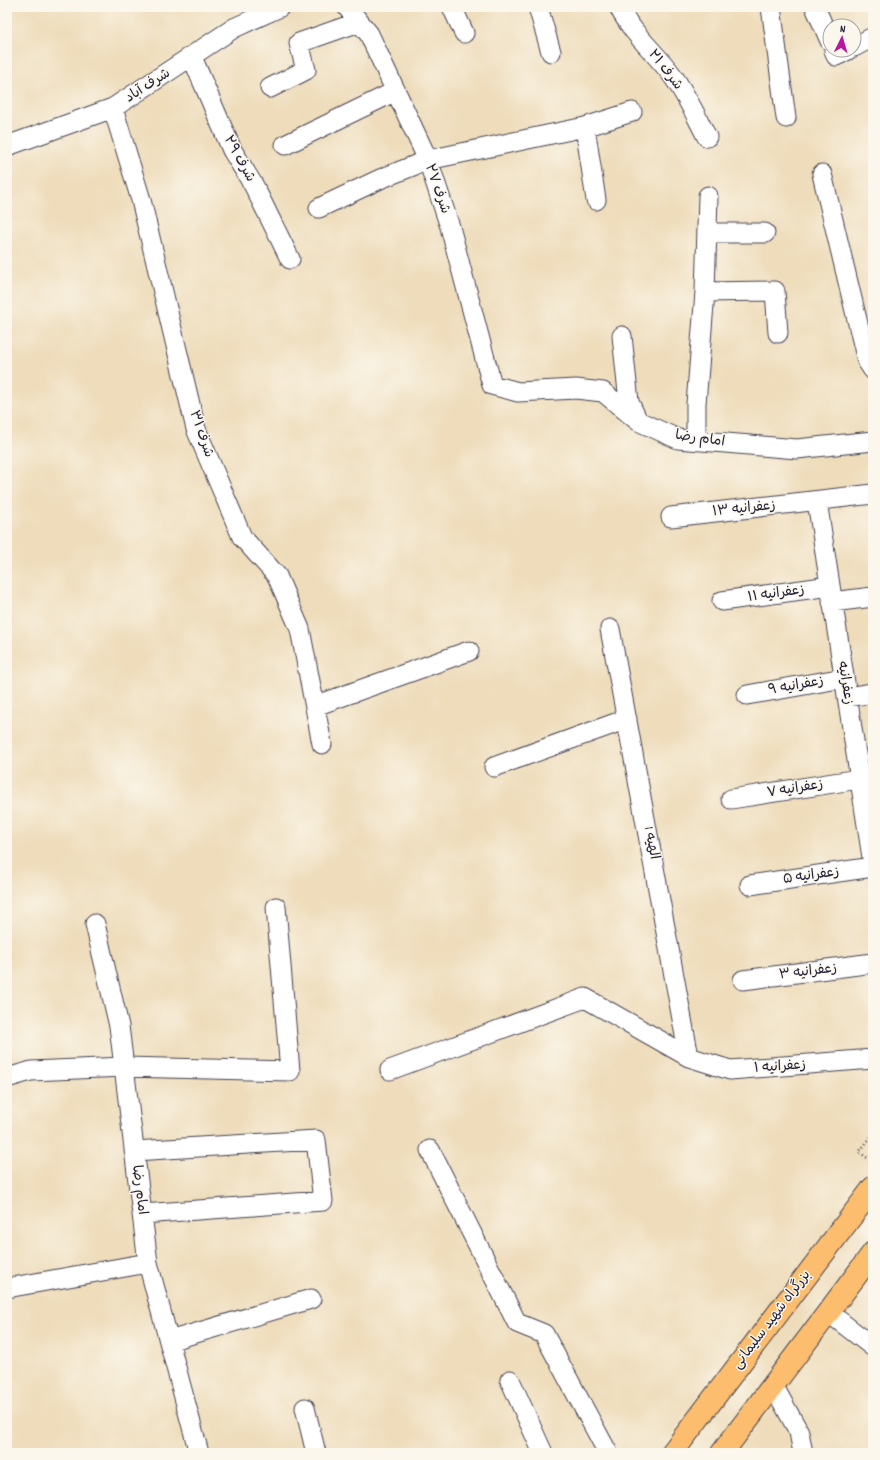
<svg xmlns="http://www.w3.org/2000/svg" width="880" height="1460" font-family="Dekko,'Playpen Sans Arabic',sans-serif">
  <rect width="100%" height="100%" fill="#fbf7ec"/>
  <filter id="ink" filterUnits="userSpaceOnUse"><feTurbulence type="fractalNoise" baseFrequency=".025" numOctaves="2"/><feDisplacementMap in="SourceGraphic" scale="8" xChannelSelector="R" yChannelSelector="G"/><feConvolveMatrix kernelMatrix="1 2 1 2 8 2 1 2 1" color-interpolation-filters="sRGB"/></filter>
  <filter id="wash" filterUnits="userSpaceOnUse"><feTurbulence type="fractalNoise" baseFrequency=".012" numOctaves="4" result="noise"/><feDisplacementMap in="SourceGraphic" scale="16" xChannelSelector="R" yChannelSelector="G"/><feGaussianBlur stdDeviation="0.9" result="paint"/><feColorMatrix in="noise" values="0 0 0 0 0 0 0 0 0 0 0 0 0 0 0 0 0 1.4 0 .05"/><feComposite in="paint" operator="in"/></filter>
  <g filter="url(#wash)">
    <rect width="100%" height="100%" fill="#eedcba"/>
  </g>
  <g filter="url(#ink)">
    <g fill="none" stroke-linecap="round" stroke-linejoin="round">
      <g stroke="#413e4e" stroke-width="21">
        <path id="minor" d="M347,7L369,34L428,160L450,227L492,385L518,392L576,389L603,392L638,421L678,439L797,449L873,441
          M452,7L464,33
          M538,7L551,52
          M619,7C632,34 655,52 672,75C686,94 696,116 707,137
          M771,7L786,118
          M815,7L830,41
          M854,47L873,37
          M834,50L836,56L848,50
          M192,57L232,150L254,186L290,259
          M270,88L306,70L299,43L359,22
          M113,108L141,200L196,429L242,537L277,576L300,629L322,744
          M585,127L596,200
          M285,145L396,91
          M7,146L113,108L234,28L280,7
          M822,174L867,361L873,370
          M319,208L380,179L428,160L585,127L632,112
          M707,233H765
          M705,292L775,291L778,333
          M622,336L629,402L637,419
          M696,440V404L705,292L708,196
          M817,501L873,864
          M671,517L873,494
          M722,601L830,586
          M832,602L873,597
          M610,629L689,1057
          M747,695L844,678
          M847,697L873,693
          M315,706L469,651
          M494,767L627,719
          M731,799L859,779
          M750,885L873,867
          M95,924L119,1026L148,1263L199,1453
          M743,980L873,963
          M390,1070L585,998L689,1057L730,1070L873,1059
          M7,1078L31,1071L124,1067L290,1071L276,907
          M430,1150L517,1323L544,1334L608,1453
          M134,1151L316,1140L323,1201L142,1214
          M7,1288L148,1263
          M828,1312L873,1347
          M169,1341L311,1299
          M510,1380L543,1453
          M773,1385L799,1432L803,1453
          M305,1408L316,1453"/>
      </g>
      <g stroke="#413e4e" stroke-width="24">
        <path id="highway" d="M672,1453L873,1188
          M722,1453L873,1253"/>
      </g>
      <path stroke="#413e4e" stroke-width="2.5" stroke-dasharray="1 3" stroke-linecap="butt" d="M871,1137L859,1152L873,1162"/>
      <use href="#minor" stroke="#fff" stroke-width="19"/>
      <use href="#highway" stroke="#fcbd6e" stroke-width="22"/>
    </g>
  </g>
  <g text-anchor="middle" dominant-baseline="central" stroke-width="3" stroke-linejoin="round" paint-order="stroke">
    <g font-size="14" fill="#22223b" stroke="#fbf7ec">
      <text transform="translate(665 70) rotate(52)">شرف ۲۱</text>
      <text transform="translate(148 86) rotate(-33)">شرف آباد</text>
      <text transform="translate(239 159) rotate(61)">شرف ۲۹</text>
      <text transform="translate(437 189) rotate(71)">شرف ۲۷</text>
      <text transform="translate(201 434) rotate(71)">شرف ۳۱</text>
      <text transform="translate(700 439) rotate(8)">امام رضا</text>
      <text transform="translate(744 509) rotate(-6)">زعفرانیه ۱۳</text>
      <text transform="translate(776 594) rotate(-8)">زعفرانیه ۱۱</text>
      <text transform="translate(845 683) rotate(81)">زعفرانیه</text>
      <text transform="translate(796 686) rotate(-10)">زعفرانیه ۹</text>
      <text transform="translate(795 789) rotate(-9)">زعفرانیه ۷</text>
      <text transform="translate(651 843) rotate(79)">الهیه 1</text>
      <text transform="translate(811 876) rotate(-8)">زعفرانیه ۵</text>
      <text transform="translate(808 972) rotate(-7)">زعفرانیه ۳</text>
      <text transform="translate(780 1067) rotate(-4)">زعفرانیه ۱</text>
      <text transform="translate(139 1190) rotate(83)">امام رضا</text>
      <text transform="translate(772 1320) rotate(-53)">بزرگراه شهید سلیمانی</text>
    </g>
  </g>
  <rect width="880" height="1460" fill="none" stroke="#fbf7ec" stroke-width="24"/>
  <g transform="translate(842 38) rotate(5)"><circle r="19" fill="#fbf7ec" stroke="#a4a2a5"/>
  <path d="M0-3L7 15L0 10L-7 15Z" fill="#b5179e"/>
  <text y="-6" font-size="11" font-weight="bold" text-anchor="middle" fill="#22223b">N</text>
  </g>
</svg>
